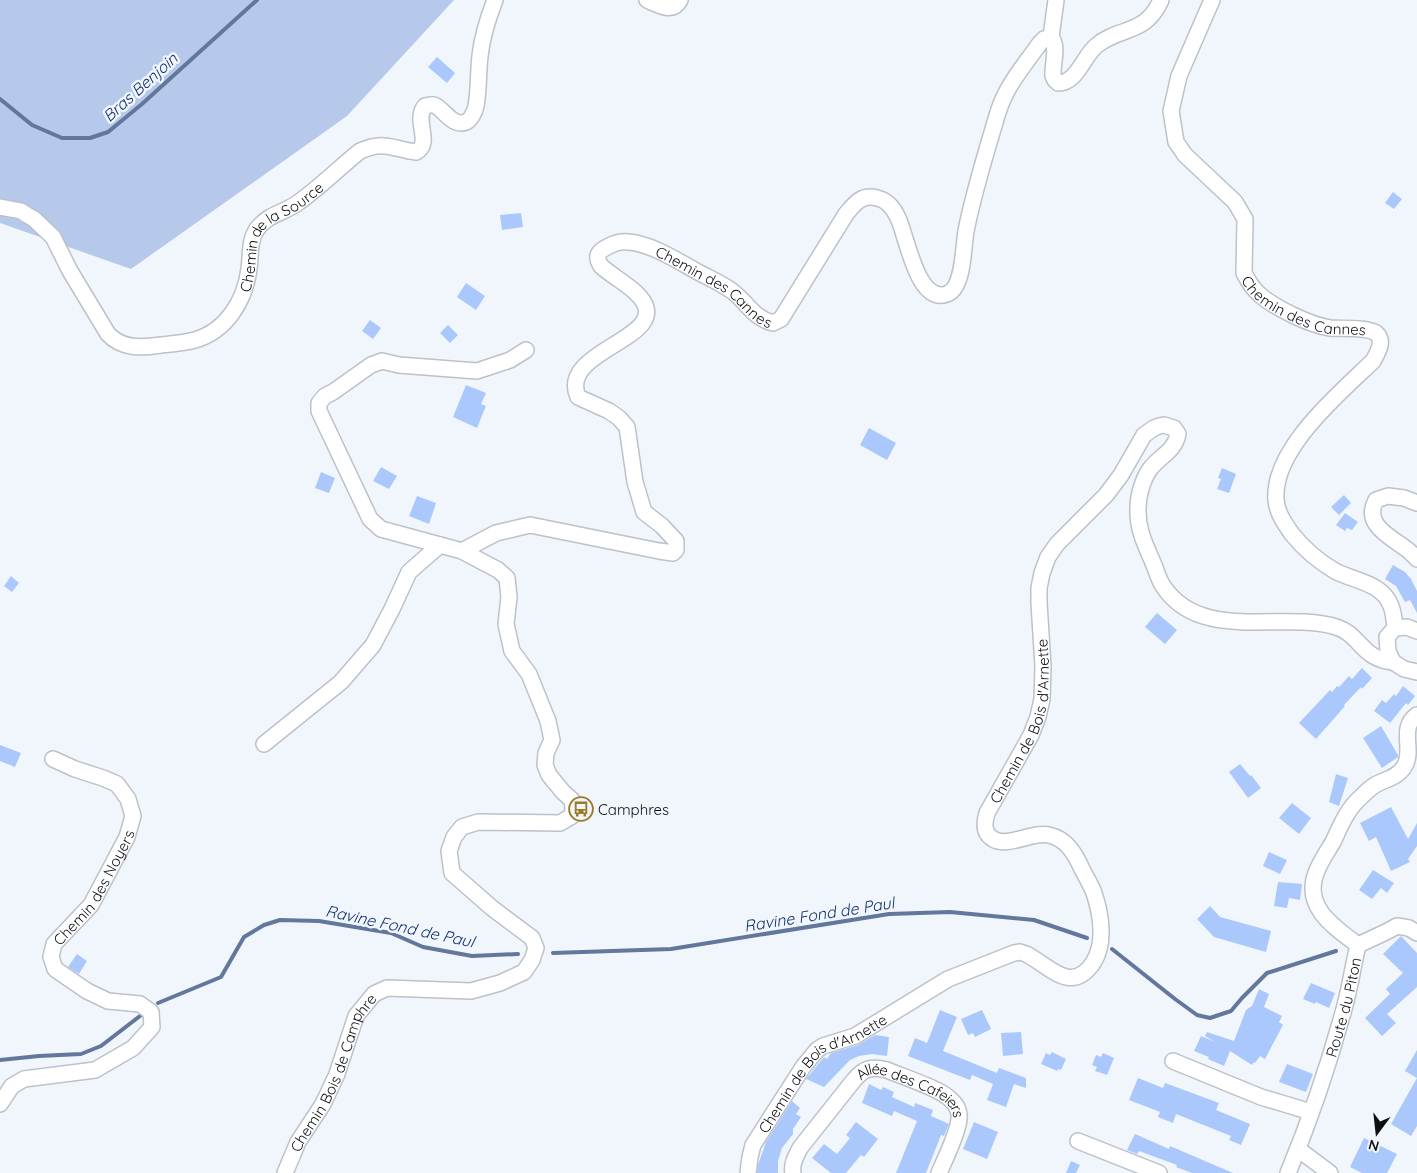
<svg xmlns="http://www.w3.org/2000/svg" width="1417" height="1173" font-family="Quicksand,sans-serif">
  <rect width="100%" height="100%" fill="#f1f6fd"/>
  <path fill="#b6c9ea" d="M0,0H454L347,116L131,269L0,223Z"/>
  <g fill="none" stroke-linecap="round" stroke-linejoin="round">
    <path stroke="#63779c" stroke-width="4" d="M0,99L32,125L62,138H90L108,132L142,104L257,0
      M1112,949L1175,999L1197,1015L1210,1018L1231,1011L1242,998L1267,973L1336,951
      M553,953L671,949L889,914L950,912L1034,920L1087,938
      M158,1003L221,977L244,937L264,925L280,920L319,921L391,933L423,947L472,956L518,954
      M0,1060L39,1056L81,1054L101,1046L140,1016"/>
  </g>
  <path fill="#aac8fc" d="M437,57L455,73L447,83L428,67Z
    M1393,192L1402,199L1394,209L1385,203Z
    M521,213L523,227L502,230L500,215Z
    M466,283L485,296L476,310L457,297Z
    M370,320L381,328L373,339L362,331Z
    M448,325L458,335L450,343L440,333Z
    M466,385L486,393L481,404L486,406L477,428L453,417Z
    M869,428L896,443L887,460L860,445Z
    M381,467L397,476L389,489L373,481Z
    M1222,468L1236,474L1229,493L1217,489L1221,479L1218,478Z
    M321,472L335,478L329,493L315,488Z
    M1344,495L1351,503L1339,515L1331,507Z
    M417,496L436,503L429,524L409,516Z
    M1345,513L1358,522L1352,530L1347,528L1345,531L1336,525Z
    M1393,565L1405,572L1411,579L1417,591V613L1410,600L1405,602L1396,586L1385,579Z
    M11,576L19,583L12,592L4,586Z
    M1157,613L1177,630L1165,644L1145,627Z
    M1362,668L1372,678L1362,689L1361,687L1344,705L1345,706L1316,739L1299,723L1330,690L1332,692L1337,686L1339,687L1349,676L1352,679Z
    M1403,686L1415,696L1408,705L1406,703L1390,723L1374,711L1382,700L1386,703L1394,694L1396,696Z
    M1381,726L1398,755V757L1382,768L1363,738Z
    M0,745L21,753L15,767L0,761Z
    M1240,764L1250,776L1251,775L1261,788L1248,798L1229,772Z
    M1336,774L1348,778L1339,806L1329,802Z
    M1292,803L1311,818L1299,834L1279,818Z
    M1391,807L1408,839L1417,823V846L1408,859L1410,862L1391,871L1376,837L1369,841L1360,823Z
    M1269,852L1287,860L1280,874L1263,866Z
    M1373,870L1394,883L1387,893L1381,888L1372,899L1359,890Z
    M1278,882L1302,884L1300,900L1289,898L1287,908L1274,906Z
    M1210,906L1220,917L1271,931L1266,952L1214,937L1197,919Z
    M1401,936L1417,953V987L1387,1014L1396,1023L1382,1036L1365,1018L1390,994L1386,989L1403,973L1383,954Z
    M77,954L87,961L79,974L68,967Z
    M1311,983L1335,993L1329,1008L1316,1002L1315,1004L1303,999Z
    M1259,989L1269,994L1264,1007L1282,1016L1279,1022L1283,1025L1265,1059L1260,1056L1255,1063L1254,1062L1252,1065L1230,1051L1224,1066L1208,1059L1209,1057L1194,1051L1201,1036L1215,1042L1205,1036L1207,1032L1234,1041L1246,1010L1252,1006Z
    M940,1010L957,1017L943,1051L997,1073L999,1068L1026,1078V1088L1014,1084L1006,1107L987,1100L993,1084L972,1075L970,1080L908,1056L915,1038L927,1043Z
    M982,1010L991,1029L975,1037L973,1033L968,1035L961,1019Z
    M1021,1032L1023,1054L1003,1056L1001,1033Z
    M875,1035L889,1037L887,1056L872,1054L859,1056L850,1060L824,1087L806,1079L824,1057L827,1059L831,1053L858,1045Z
    M1417,1050V1078L1405,1071Z
    M1052,1052L1066,1059L1061,1070L1058,1069L1057,1071L1041,1064L1046,1053L1050,1055Z
    M1103,1053L1114,1058L1107,1075L1095,1071L1097,1067L1092,1065L1096,1055L1101,1057Z
    M1287,1064L1313,1074L1306,1092L1279,1082Z
    M1138,1078L1163,1088L1165,1083L1219,1103L1216,1110L1250,1124L1241,1145L1229,1140L1231,1136L1176,1114L1173,1123L1158,1117L1160,1112L1129,1100Z
    M1417,1078V1126L1411,1136L1391,1124Z
    M869,1084L881,1090L883,1087L894,1092L892,1097L914,1107L915,1103L933,1110L931,1116L949,1124L944,1136L941,1135L926,1173H896L917,1121L894,1111L892,1116L862,1103Z
    M792,1101L800,1108L796,1114L801,1117L793,1129V1134L782,1148L778,1161V1173H757L758,1165L766,1142Z
    M856,1122L878,1139L864,1157L861,1155L846,1173H831L812,1158L824,1144L837,1154L850,1138L846,1135Z
    M974,1122L998,1132L987,1159L963,1149Z
    M1135,1134L1169,1149L1170,1146L1233,1173H1192L1176,1167L1177,1165L1139,1151L1137,1154L1127,1150Z
    M1364,1138L1397,1154L1387,1173H1362L1350,1167Z
    M1071,1161L1080,1165L1076,1173H1066Z"/>
  <g fill="none" stroke-linecap="round" stroke-linejoin="round">
    <g stroke="#bcc1ca" stroke-width="18">
      <g id="minor">
        <path d="M647,0C659,5 673,14 680,0"/>
        <path id="s1" d="M1212,0L1179,76L1171,111L1176,142L1185,155L1235,202L1245,219L1244,273C1248,281 1253,289 1260,295C1275,308 1310,325 1330,328C1342,329 1367,327 1376,333C1385,341 1378,352 1373,361C1340,393 1272,449 1276,500C1277,513 1285,524 1292,534C1304,549 1318,561 1335,571C1354,581 1383,583 1391,606C1394,613 1394,621 1395,628"/>
        <path d="M1051,37L1056,0"/>
        <path id="s2" d="M0,207L21,211L27,215L34,219L53,237L70,271L108,334C122,349 141,348 161,345C172,344 184,343 195,340C226,331 245,301 249,269C251,255 249,241 257,229C269,213 285,213 299,202C320,187 339,168 360,151C385,140 391,149 416,152C433,143 413,120 425,106C429,105 433,104 436,106C445,111 453,127 466,122C471,120 475,111 476,106C479,90 478,73 480,56C482,37 488,18 495,0"/>
        <path d="M1417,503L1404,498L1388,496L1376,500C1363,524 1389,536 1405,548C1410,551 1413,555 1417,559"/>
        <path id="s3" d="M462,551L496,533L530,525L659,551L673,553L676,550V541L662,526L644,512L635,482L627,427L619,418L609,411L578,397C557,349 675,339 640,297C630,285 613,277 601,266C594,255 599,251 609,246C615,243 621,241 628,242C650,243 678,261 698,272C709,278 721,283 732,291C747,302 753,318 773,323L781,319L846,214C855,203 862,194 877,198C887,200 894,209 898,218C907,236 917,305 947,294C964,288 963,247 966,231C972,200 981,170 990,139C995,124 998,107 1006,93C1015,75 1029,59 1040,43L1044,39L1051,37C1059,47 1052,64 1053,76L1055,80L1058,83C1077,83 1083,57 1096,46C1119,26 1145,36 1161,0"/>
        <path d="M1417,631L1407,627L1395,628L1387,637L1388,651L1393,662L1404,669L1417,672"/>
        <path d="M264,744L341,682L373,645L392,609L409,572L440,545"/>
        <path d="M1358,945C1334,927 1303,907 1316,873C1320,862 1327,852 1333,842C1340,827 1347,809 1361,797C1365,793 1370,788 1375,785C1385,779 1397,778 1404,767C1415,751 1398,728 1417,715"/>
        <path d="M1358,945L1386,932L1397,926L1409,928L1417,933"/>
        <path d="M1173,1061L1261,1097L1311,1112"/>
        <path id="s4" d="M0,1104L12,1086L24,1079L95,1070L133,1048L152,1027L151,1012L140,1004L108,1001L87,991L55,969L51,957L54,944L91,905L127,837L133,816L128,799L117,784L103,778L75,769L53,759"/>
        <path d="M1078,1141L1159,1173"/>
        <path d="M1298,1149L1330,1173"/>
        <path id="s5" d="M285,1173L298,1142L323,1104L337,1074L356,1016L374,994L387,988L471,991L500,983L524,972L532,960L536,948L532,938L492,908L452,873L449,851L454,837L462,827L478,822L560,823L572,816L573,808L572,800L563,792L549,775L545,765L546,753L552,740L548,721L529,674L512,651L506,624L509,597L507,578L498,570L462,551L381,529L370,519L319,411V403L325,396L333,392L371,365L382,361L399,365L477,371L510,360L526,350"/>
        <path id="s6" d="M748,1173L750,1157L753,1145L803,1067L817,1050L823,1046L855,1036L948,979L1014,953L1020,952L1026,954C1050,966 1071,995 1093,963C1106,943 1101,914 1094,893C1091,885 1086,877 1082,869C1075,854 1067,839 1049,835C1033,831 1008,848 993,839C983,833 984,823 987,813L1031,735L1038,717L1042,699L1043,666L1039,603V588L1042,573L1048,557L1057,544L1106,495L1121,475L1144,435L1154,428L1159,426L1164,425L1174,428L1178,434C1175,451 1160,456 1150,469C1143,479 1138,495 1138,508C1137,530 1146,546 1154,565C1157,573 1159,580 1163,586C1200,642 1278,612 1333,626C1361,633 1360,659 1393,662"/>
        <path id="s7" d="M793,1173C791,1164 796,1156 800,1148L854,1080C864,1068 872,1066 887,1070C903,1077 939,1088 950,1099C956,1104 960,1111 959,1119C958,1133 945,1159 939,1173"/>
        <path id="s8" d="M1288,1173C1310,1120 1329,1064 1344,1009C1350,988 1353,966 1358,945"/>
      </g>
    </g>
    <use href="#minor" stroke="#fff" stroke-width="15"/>
  </g>
  <defs>
    <g id="bus-ring" transform="scale(1.25)"><circle r="9.5" fill="#f1f6fd" stroke="#9f7a26" stroke-width="1.5"/><path d="M-5-6H5V4H4V6H2V4H-2V6H-4V4H-5ZM-3.5-4V0h7V-4ZM-3.5 1.2v1.5H-2V1.2ZM2 1.2v1.5H3.5V1.2Z" fill="#9f7a26"/></g>
  </defs>
  <g fill-rule="evenodd">
    <use href="#bus-ring" x="581" y="809"/>
  </g>
  <g text-anchor="middle" dominant-baseline="central" stroke-width="5" stroke-linejoin="round" paint-order="stroke">
    <g font-size="15" fill="#0e0f12" stroke="#f1f6fd">
      <text stroke="none"><textPath href="#s2" startOffset="408">Chemin de la Source</textPath></text>
      <text stroke="none"><textPath href="#s3" startOffset="750">Chemin des Cannes</textPath></text>
      <text stroke="none"><textPath href="#s1" startOffset="381">Chemin des Cannes</textPath></text>
      <text stroke="none"><textPath href="#s6" startOffset="790">Chemin de Bois d'Arnette</textPath></text>
      <text stroke="none"><textPath href="#s4" startOffset="398">Chemin des Noyers</textPath></text>
      <text stroke="none"><textPath href="#s8" startOffset="175">Route du Piton</textPath></text>
      <text stroke="none"><textPath href="#s5" startOffset="112">Chemin Bois de Camphre</textPath></text>
      <text stroke="none"><textPath href="#s6" startOffset="132">Chemin de Bois d'Arnette</textPath></text>
      <text stroke="none"><textPath href="#s7" startOffset="180">Allée des Cafeiers</textPath></text>
    </g>
    <g font-size="15" fill="#0e0f12" stroke="#f1f6fd" text-anchor="start">
      <text x="598" y="809">Camphres</text>
    </g>
    <g font-size="16" font-style="italic" fill="#11306c" stroke="#f1f6fd">
      <text transform="translate(140 87) rotate(-42)">Bras Benjoin</text>
      <text transform="translate(819 914) rotate(-9)">Ravine Fond de Paul</text>
      <text transform="translate(400 926) rotate(12)">Ravine Fond de Paul</text>
    </g>
  </g>
  <g transform="translate(1377 1133) rotate(195)" stroke="#f1f6fd" stroke-width="4" paint-order="stroke">
  <path d="M0-4L9 19L0 12L-9 19Z" fill="#0e0f12"/>
  <text y="-8" font-size="14" font-weight="bold" text-anchor="middle" fill="#0e0f12">N</text>
  </g>
</svg>
